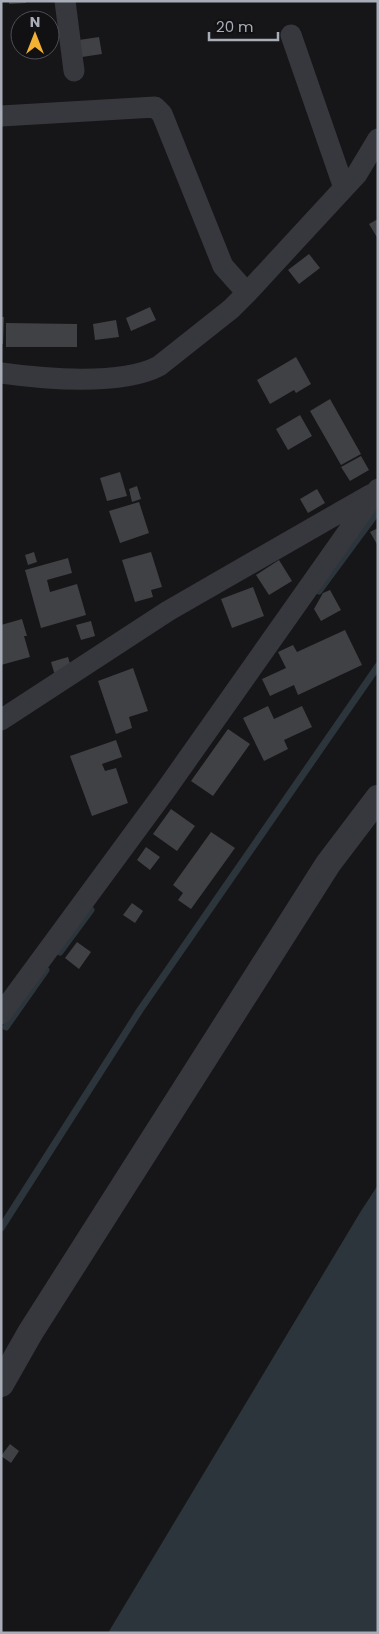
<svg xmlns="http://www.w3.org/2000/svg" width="379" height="1634" font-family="Poppins,sans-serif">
  <rect width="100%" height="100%" fill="#161618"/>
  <path fill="#2c353c" d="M378,1185V1633H108L361,1211Z"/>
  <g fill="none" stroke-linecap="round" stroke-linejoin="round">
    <path stroke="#2c353c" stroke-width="7" d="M319,591L378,511
      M60,952L91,910
      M6,1027L46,970
      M1,1228L140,1010L378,666"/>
  </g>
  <path fill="#404145" d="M9,1H26V3L9,4Z
    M99,37L102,54L82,57L79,40Z
    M378,219V239L369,224Z
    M309,254L320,268L299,284L288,270Z
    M150,307L156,320L131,331L126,318Z
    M1,317H4L3,344H1Z
    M116,320L119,337L95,340L93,324Z
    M6,323L77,324V347H6Z
    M296,357L311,384L296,393L294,390L270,404L257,380Z
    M330,399L361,454L341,465L310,411Z
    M300,415L312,436L288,450L276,429Z
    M361,456L369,470L350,481L341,467Z
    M120,472L127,496L107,501L100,478Z
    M137,486L141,499L132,502L129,489Z
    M317,489L325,503L308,513L300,499Z
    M139,502L149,533L120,543L109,511Z
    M378,528V546L370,532Z
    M34,552L37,562L28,565L25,555Z
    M151,552L162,587L151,590L153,597L135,602L122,560Z
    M68,558L72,573L47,580L50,592L77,584L86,615L41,628L25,570Z
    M279,560L292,581L269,595L256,575Z
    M253,587L264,616L232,628L221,599Z
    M330,590L341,610L321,621L314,609L323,593Z
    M22,619L27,636H24L30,657L1,665V625Z
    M91,621L95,636L81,640L76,625Z
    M345,630L362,665L298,695L294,685L270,696L262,679L286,668L278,652L293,645L297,652Z
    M68,657L71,667L56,679L51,662Z
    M133,668L148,711L129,717L132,728L116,734L98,681Z
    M268,706L274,719L302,706L312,727L284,740L288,749L264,761L243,718Z
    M228,729L250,744L213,796L191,781Z
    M116,740L122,757L102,764L105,771L116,768L128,803L92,816L70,756Z
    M171,809L195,826L177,851L153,834Z
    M211,832L235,848L191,909L178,900L183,893L173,885Z
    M146,847L160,857L150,870L137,860Z
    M132,903L143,911L135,923L123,915Z
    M77,942L91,952L79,969L65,958Z
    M10,1444L19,1451L11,1463L1,1456Z"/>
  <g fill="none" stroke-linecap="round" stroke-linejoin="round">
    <path stroke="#37383d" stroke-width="21" d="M65,1L74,71
      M291,35L344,188
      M1,116L155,107L162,114L223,266L247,293
      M1,373C44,379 121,386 159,366L231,309L247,293L357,174L378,139
      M1,720L168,611L370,495
      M1,1014L165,791L378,489"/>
    <path stroke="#37383d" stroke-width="26" d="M1,1384L30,1333L328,864L378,798"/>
  </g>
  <rect width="379" height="1634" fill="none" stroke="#a8adb8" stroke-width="5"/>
  <g transform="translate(35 35)"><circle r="24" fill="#111113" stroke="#4d4f55"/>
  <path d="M0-4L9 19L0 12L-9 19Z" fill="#f2b134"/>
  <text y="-8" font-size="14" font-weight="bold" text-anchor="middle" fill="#a8adb8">N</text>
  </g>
  <path d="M209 32v8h69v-8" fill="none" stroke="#a8adb8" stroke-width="2.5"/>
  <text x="216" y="32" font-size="15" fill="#a8adb8" stroke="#111113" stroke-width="4" paint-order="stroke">20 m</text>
</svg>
